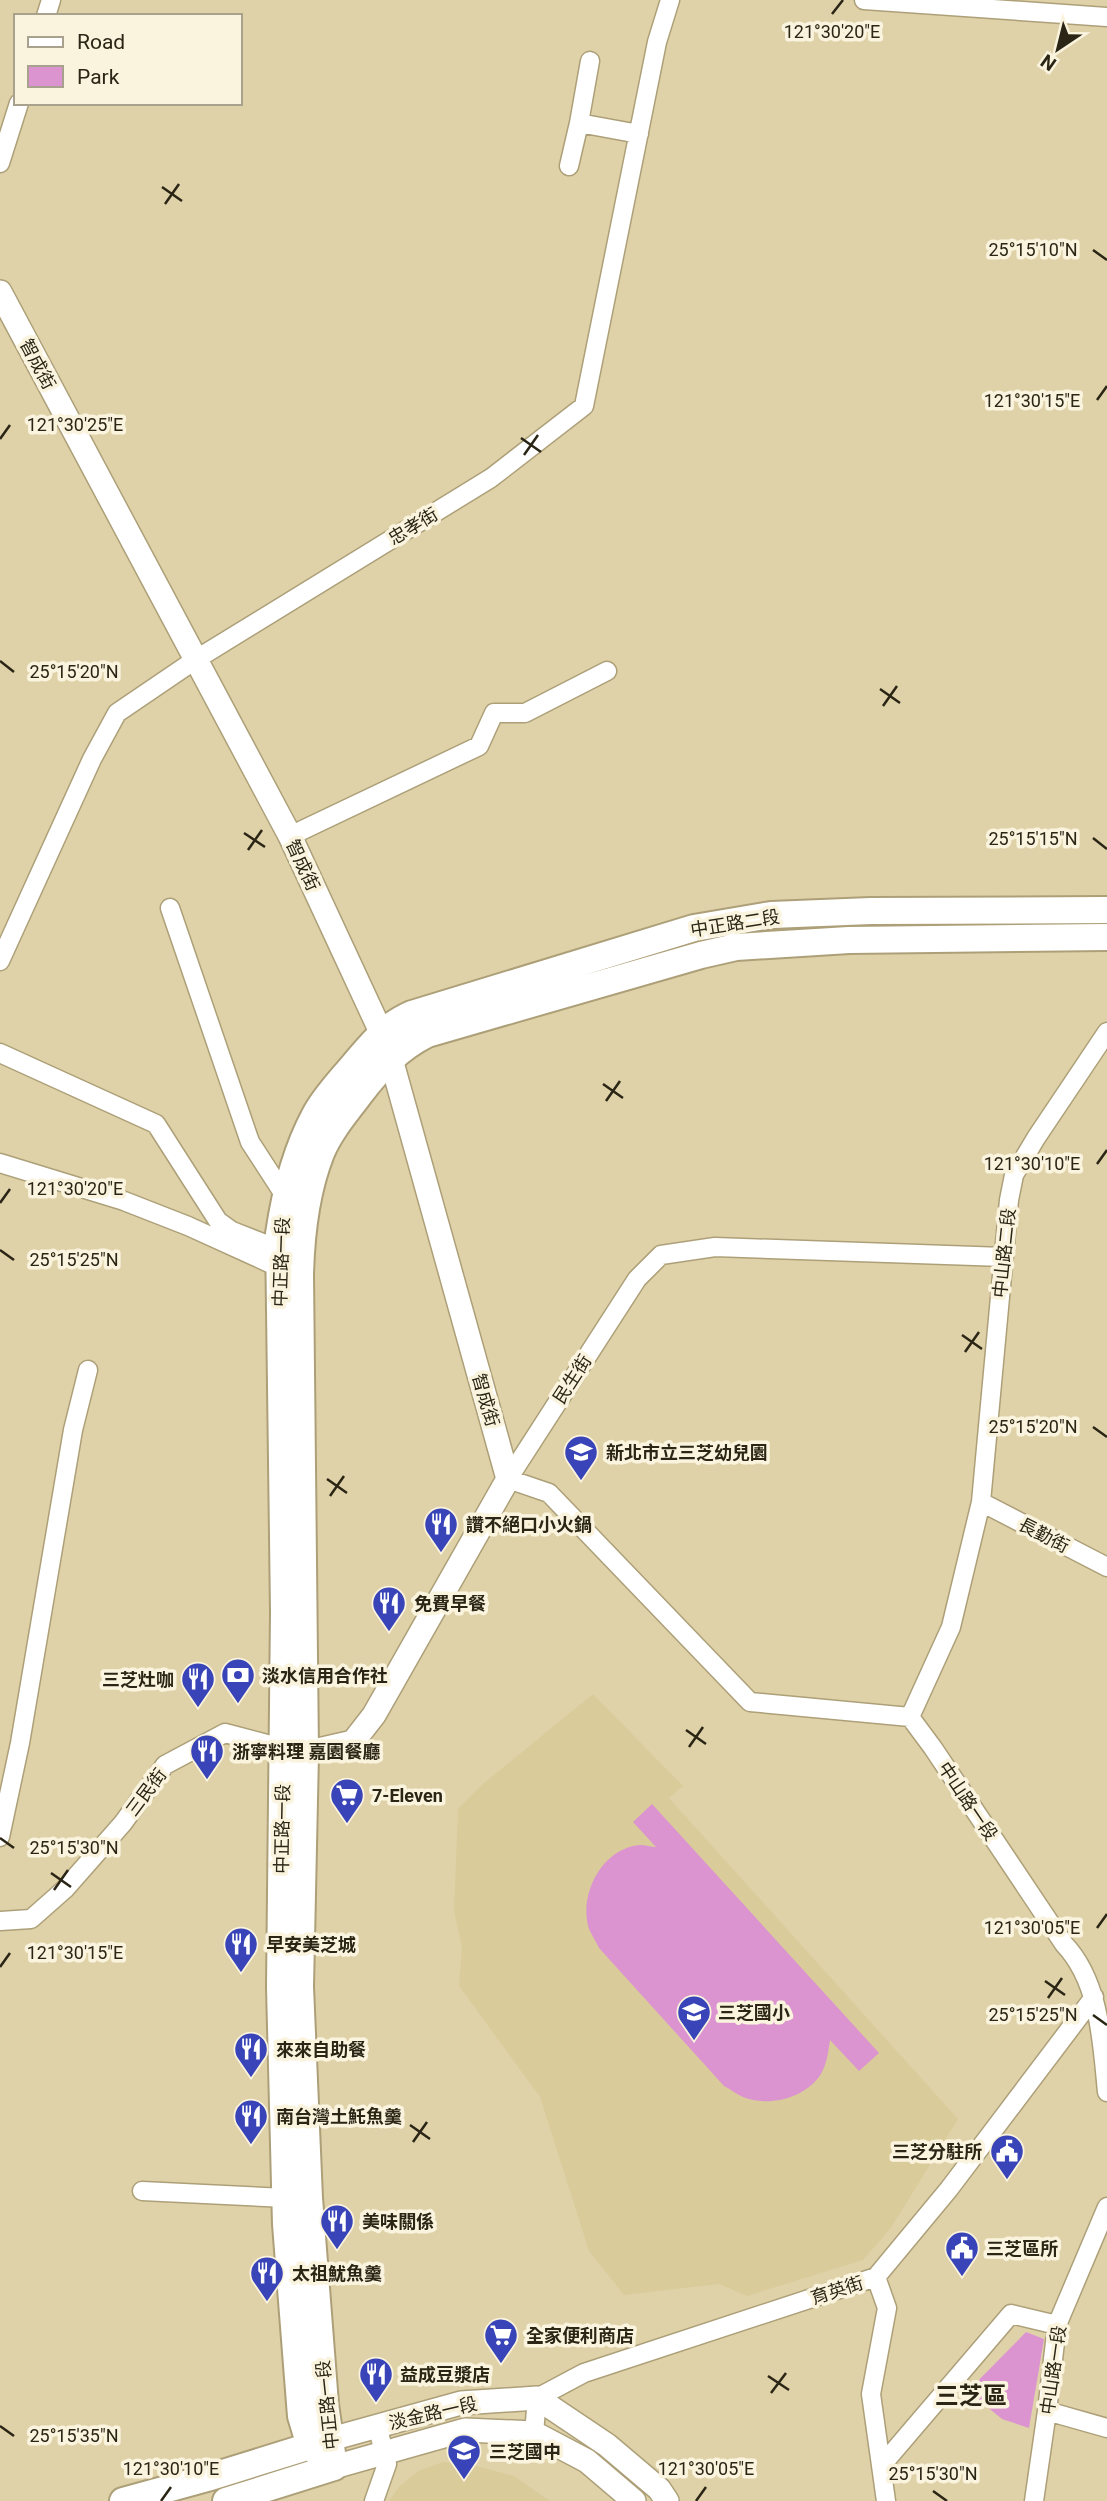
<svg xmlns="http://www.w3.org/2000/svg" width="1107" height="2501" font-family="Roboto,'Noto Sans TC',sans-serif">
  <rect width="100%" height="100%" fill="#dfd2a9"/>
  <path fill="#dacb9a" d="M593,1694L683,1786L669,1798L958,2119L891,2228L863,2260L747,2296L719,2284L624,2295L589,2251L540,2097L459,1986L462,1947L454,1911L458,1809L484,1783Z
    M443,2462L473,2465L514,2476L550,2501H389L399,2487L418,2471Z"/>
  <path fill="#db94d0" d="M652,1804L879,2053L859,2071L830,2040C828,2053 827,2065 819,2077C802,2099 768,2107 743,2097C736,2094 730,2089 724,2086L599,1948C596,1942 592,1935 589,1929C578,1895 602,1848 640,1845C645,1845 651,1847 656,1847L633,1822Z
    M1026,2332L1044,2339L1029,2428L1002,2419L968,2391Z"/>
  <g fill="none" stroke-linecap="round" stroke-linejoin="round">
    <g stroke="#ada079" stroke-width="21">
      <path id="minor" d="M864,0L1107,17
        M46,16L51,0
        M579,123L590,61
        M0,163L19,103
        M569,166L579,123L639,134
        M290,836L479,746L494,713H525L607,671
        M170,908L250,1142L285,1196L291,1198
        M0,961L92,759L117,713L195,660L491,478L584,406L657,42L670,0
        M1107,1032L1036,1138L1014,1175L1009,1200L981,1502L951,1627L910,1717L933,1748L1064,1944C1100,1982 1102,2042 1107,2092
        M0,1053L156,1124L218,1221L232,1231L278,1249
        M0,1163L124,1201L188,1226L278,1267
        M981,1502L1107,1567
        M910,1717L750,1702L549,1493L508,1479L637,1279L661,1255L715,1247L1004,1257
        M0,1837L20,1743L73,1430L88,1370
        M0,1921L31,1919L65,1889L123,1823L165,1765L225,1733L282,1748
        M142,2191L286,2198
        M876,2277L887,2308L871,2394L886,2501
        M1047,2411L1107,2428
        M534,2433L537,2398L584,2373L876,2277L949,2189L1094,1997
        M882,2465L1011,2314L1057,2325
        M374,2501L387,2464L377,2425
        M1034,2501L1047,2411L1057,2325L1107,2207"/>
    </g>
    <g stroke="#ada079" stroke-width="26">
      <path id="tertiary" d="M0,292L290,836L381,1032L391,1059L508,1479L374,1715L353,1742L305,1753L287,1749
        M331,2439L461,2403L537,2398L607,2445L659,2489L667,2501
        M334,2467L465,2430L534,2433L587,2461L634,2501"/>
    </g>
    <g stroke="#ada079" stroke-width="30">
      <path id="secondary" d="M334,2467L310,2446L301,2416L286,2224L280,1987L284,1612L279,1234C285,1193 295,1152 315,1115C325,1096 341,1080 355,1063C374,1041 385,1026 412,1014L694,928L771,915L871,911L1107,910
        M334,2467L325,2404L309,2198L300,1987L305,1753L300,1275C301,1234 306,1191 321,1153C330,1131 346,1113 360,1094C379,1069 399,1048 427,1034L701,955L736,947L849,940L1107,937
        M123,2501L207,2478L326,2441
        M226,2501L334,2467"/>
    </g>
    <use href="#minor" stroke="#fff" stroke-width="18"/>
    <use href="#tertiary" stroke="#fff" stroke-width="23"/>
    <use href="#secondary" stroke="#fff" stroke-width="26"/>
  </g>
  <path fill="none" stroke="#2a2515" stroke-width="2.5" d="M832,14L843,0M162,187L182,201M165,204L179,184M1093,250L1107,260M1097,400L1107,386M521,438L541,452M0,439L10,425M524,455L538,435M0,661L14,672M880,689L900,703M883,706L897,686M244,833L265,847M1093,838L1107,849M248,850L262,830M603,1084L623,1098M606,1101L620,1081M1097,1164L1107,1150M0,1203L10,1189M0,1250L14,1260M962,1335L982,1349M965,1352L979,1332M1093,1427L1107,1437M327,1479L347,1493M330,1496L344,1476M686,1730L706,1744M689,1747L703,1727M0,1838L14,1848M51,1873L71,1887M54,1890L68,1870M1097,1928L1107,1914M0,1967L10,1953M1045,1981L1065,1995M1048,1998L1062,1978M1093,2015L1107,2025M410,2125L430,2139M413,2142L427,2122M768,2376L789,2390M771,2393L786,2373M0,2426L14,2436M933,2491L947,2501M161,2501L171,2487M696,2501L706,2487"/>
  <defs>
    <g id="school-pin" transform="scale(1.75)"><path d="M0 17L-7.5 6A9.5 9.5 0 1 1 7.5 6Z" fill="#3844b7" stroke="#faf3de"/><path d="M0-5L7-2L0 1L-7-2ZM-4 1L0 2.5L4 1V4Q0 6-4 4Z" fill="#fff"/></g>
    <g id="restaurant-pin" transform="scale(1.75)"><path d="M0 17L-7.5 6A9.5 9.5 0 1 1 7.5 6Z" fill="#3844b7" stroke="#faf3de"/><path d="M-5-6h1v4h1v-4h1v4h1v-4h1v5L-1.5 .5V6h-2V.5L-5-1ZM5-6V6H3V1.5H1.5Q1.5-4 5-6Z" fill="#fff"/></g>
    <g id="bank-pin" transform="scale(1.75)"><path d="M0 17L-7.5 6A9.5 9.5 0 1 1 7.5 6Z" fill="#3844b7" stroke="#faf3de"/><path d="M-6-4H6V4H-6ZM0-2.3a2.3 2.3 0 1 0 0 4.6a2.3 2.3 0 1 0 0-4.6Z" fill="#fff"/></g>
    <g id="supermarket-pin" transform="scale(1.75)"><path d="M0 17L-7.5 6A9.5 9.5 0 1 1 7.5 6Z" fill="#3844b7" stroke="#faf3de"/><path d="M-6-5.5h2.5l.6 2H6L4.5 2H-2.5L-4.4-4H-6ZM-1.5 3.2a1.3 1.3 0 1 0 .1 0ZM3 3.2a1.3 1.3 0 1 0 .1 0Z" fill="#fff"/></g>
    <g id="civic-pin" transform="scale(1.75)"><path d="M0 17L-7.5 6A9.5 9.5 0 1 1 7.5 6Z" fill="#3844b7" stroke="#faf3de"/><path d="M-.6-6.5H3V-4.5H.6V-3L4-1V1h2V6H-6V1h2V-1L-.6-3ZM-1.2 2.5V6h2.4V2.5Z" fill="#fff"/></g>
  </defs>
  <g fill-rule="evenodd">
    <use href="#school-pin" x="581" y="1452"/>
    <use href="#restaurant-pin" x="441" y="1524"/>
    <use href="#restaurant-pin" x="389" y="1603"/>
    <use href="#bank-pin" x="238" y="1675"/>
    <use href="#restaurant-pin" x="198" y="1679"/>
    <use href="#restaurant-pin" x="207" y="1751"/>
    <use href="#supermarket-pin" x="347" y="1795"/>
    <use href="#restaurant-pin" x="241" y="1944"/>
    <use href="#school-pin" x="694" y="2012"/>
    <use href="#restaurant-pin" x="251" y="2049"/>
    <use href="#restaurant-pin" x="251" y="2116"/>
    <use href="#civic-pin" x="1007" y="2151"/>
    <use href="#restaurant-pin" x="337" y="2221"/>
    <use href="#civic-pin" x="962" y="2248"/>
    <use href="#restaurant-pin" x="267" y="2273"/>
    <use href="#supermarket-pin" x="501" y="2335"/>
    <use href="#restaurant-pin" x="376" y="2374"/>
    <use href="#school-pin" x="464" y="2451"/>
  </g>
  <g text-anchor="middle" dominant-baseline="central" stroke-width="7" stroke-linejoin="round" paint-order="stroke">
    <g font-size="18" fill="#2a2515" stroke="#faf3de">
      <text transform="translate(38 364) rotate(62)">智成街</text>
      <text transform="translate(413 526) rotate(-31)">忠孝街</text>
      <text transform="translate(303 865) rotate(65)">智成街</text>
      <text transform="translate(735 923) rotate(-9)">中正路二段</text>
      <text transform="translate(1004 1253) rotate(-84)">中山路二段</text>
      <text transform="translate(281 1262) rotate(-88)">中正路一段</text>
      <text transform="translate(572 1379) rotate(-57)">民生街</text>
      <text transform="translate(486 1400) rotate(74)">智成街</text>
      <text transform="translate(1044 1535) rotate(27)">長勤街</text>
      <text transform="translate(146 1792) rotate(-53)">三民街</text>
      <text transform="translate(968 1801) rotate(56)">中山路一段</text>
      <text transform="translate(282 1829) rotate(-89)">中正路一段</text>
      <text transform="translate(837 2290) rotate(-18)">育英街</text>
      <text transform="translate(1053 2370) rotate(-82)">中山路一段</text>
      <text transform="translate(327 2405) rotate(-96)">中正路一段</text>
      <text transform="translate(433 2413) rotate(-13)">淡金路一段</text>
    </g>
    <g font-size="18" font-weight="bold" fill="#2a2515" stroke="#faf3de" text-anchor="start">
      <text x="606" y="1452">新北市立三芝幼兒園</text>
      <text x="466" y="1524">讚不絕口小火鍋</text>
      <text x="414" y="1603">免費早餐</text>
      <text x="262" y="1675">淡水信用合作社</text>
      <text x="174" y="1679" text-anchor="end">三芝灶咖</text>
      <text x="232" y="1751">浙寧料理 嘉園餐廳</text>
      <text x="372" y="1795">7-Eleven</text>
      <text x="266" y="1944">早安美芝城</text>
      <text x="718" y="2012">三芝國小</text>
      <text x="276" y="2049">來來自助餐</text>
      <text x="276" y="2116">南台灣土魠魚羹</text>
      <text x="982" y="2151" text-anchor="end">三芝分駐所</text>
      <text x="362" y="2221">美味關係</text>
      <text x="986" y="2248">三芝區所</text>
      <text x="292" y="2273">太祖魷魚羹</text>
      <text x="526" y="2335">全家便利商店</text>
      <text x="400" y="2374">益成豆漿店</text>
      <text x="489" y="2451">三芝國中</text>
    </g>
    <g font-size="24" font-weight="bold" fill="#2a2515" stroke="#faf3de">
      <text x="971" y="2396">三芝區</text>
    </g>
  </g>
  <g font-size="18" text-anchor="middle" fill="#2a2515" stroke="#faf3de" stroke-width="7" stroke-linejoin="round" paint-order="stroke">
    <text x="832" y="38">121°30'20"E</text>
    <text x="1033" y="256">25°15'10"N</text>
    <text x="1032" y="407">121°30'15"E</text>
    <text x="75" y="431">121°30'25"E</text>
    <text x="74" y="678">25°15'20"N</text>
    <text x="1033" y="845">25°15'15"N</text>
    <text x="1032" y="1170">121°30'10"E</text>
    <text x="75" y="1195">121°30'20"E</text>
    <text x="74" y="1266">25°15'25"N</text>
    <text x="1033" y="1433">25°15'20"N</text>
    <text x="74" y="1854">25°15'30"N</text>
    <text x="1032" y="1934">121°30'05"E</text>
    <text x="75" y="1959">121°30'15"E</text>
    <text x="1033" y="2021">25°15'25"N</text>
    <text x="74" y="2442">25°15'35"N</text>
    <text x="171" y="2475">121°30'10"E</text>
    <text x="706" y="2475">121°30'05"E</text>
    <text x="933" y="2480">25°15'30"N</text>
  </g>
  <rect x="14" y="14" width="228" height="91" fill="#faf3de" stroke="#a7a18e" stroke-width="2"/>
  <rect x="28" y="37" width="35" height="10" fill="#ffffff" stroke="#a7a18e" stroke-width="2"/>
  <text x="77" y="49" font-size="21" fill="#2a2515">Road</text>
  <rect x="28" y="66" width="35" height="21" fill="#db94d0" stroke="#a7a18e" stroke-width="2"/>
  <text x="77" y="84" font-size="21" fill="#2a2515">Park</text>
  <g transform="translate(1058 49) rotate(215)" stroke="#faf3de" stroke-width="5" paint-order="stroke">
  <path d="M0-5L12 26L0 18L-12 26Z" fill="#2a2515"/>
  <text y="-10" font-size="19" font-weight="bold" text-anchor="middle" fill="#2a2515">N</text>
  </g>
</svg>
